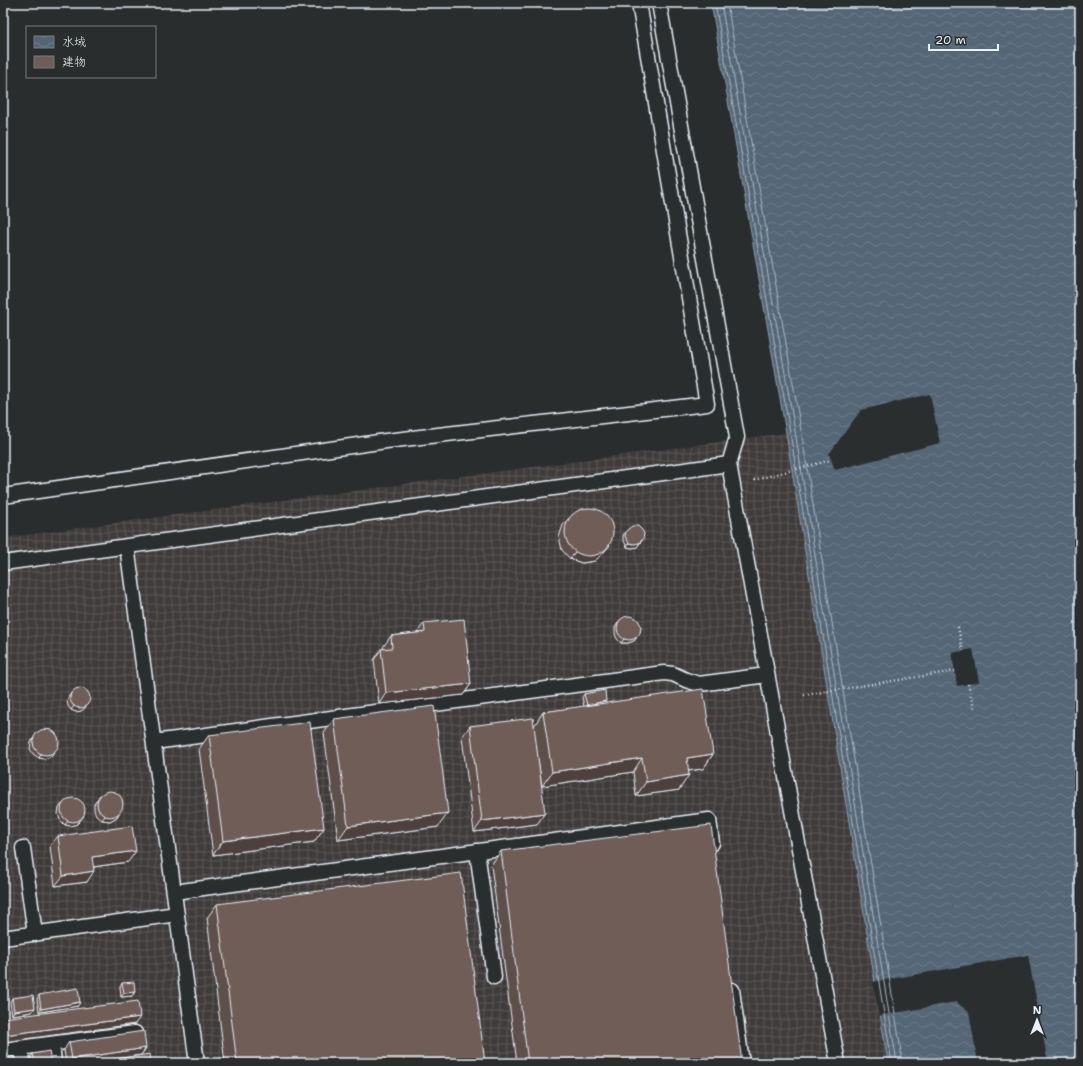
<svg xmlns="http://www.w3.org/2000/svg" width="1083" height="1066" font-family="'Shantell Sans','Klee One',sans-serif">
  <defs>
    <pattern id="industrial-grid" width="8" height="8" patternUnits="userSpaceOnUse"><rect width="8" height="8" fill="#3f3b3b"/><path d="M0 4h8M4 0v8" fill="none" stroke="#5b5858"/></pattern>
    <pattern id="water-waves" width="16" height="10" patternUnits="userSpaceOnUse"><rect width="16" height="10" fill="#546676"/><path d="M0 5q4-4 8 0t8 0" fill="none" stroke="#6d7c8a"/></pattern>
  </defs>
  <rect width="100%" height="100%" fill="#2a2d2e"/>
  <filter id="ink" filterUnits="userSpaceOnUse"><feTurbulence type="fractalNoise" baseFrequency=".025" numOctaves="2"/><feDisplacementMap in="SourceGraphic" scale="8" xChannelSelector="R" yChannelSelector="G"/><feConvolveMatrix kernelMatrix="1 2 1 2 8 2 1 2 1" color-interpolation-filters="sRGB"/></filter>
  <g filter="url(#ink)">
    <path fill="url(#industrial-grid)" d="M786,433L888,1063H3V538Z"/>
    <path fill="url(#water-waves)" stroke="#8f9eaa" d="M711,3H1080V1063H888L786,433Z"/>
    <path fill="#2a2d2e" d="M930,394L940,443L835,470L829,454L861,410Z
      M973,649L979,682L957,686L952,653Z
      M1028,955L1048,1063H978L969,1012L956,1002L879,1016L873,982Z"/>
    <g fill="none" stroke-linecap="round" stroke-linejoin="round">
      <path stroke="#adb9c4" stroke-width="1" d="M715,3L790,432L892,1063
        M721,3L795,431L897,1063
        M727,3L801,430L903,1063"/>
      <g stroke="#e8f1f8" stroke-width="17">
        <path id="lane" d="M659,3L737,437L729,464L838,1063
          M3,496L386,441L707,404L639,3
          M127,546L197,1063
          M3,563L729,464
          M154,742L664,673L673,674L686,680L699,684L767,675
          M23,848L35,934
          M477,851L494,977
          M174,892L709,820L712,843
          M3,938L177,914
          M732,990L742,1063
          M52,1044L54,1063
          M21,1048L23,1063
          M3,1050L135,1033"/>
      </g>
      <path stroke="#e8f1f8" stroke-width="2.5" stroke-dasharray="1 3" stroke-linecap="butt" d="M754,480L831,460
        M958,627L963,651
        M968,684L974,708
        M804,695L955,671"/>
      <use href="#lane" stroke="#2a2d2e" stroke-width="14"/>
    </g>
    <path fill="#5f504c" stroke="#e8f1f8" d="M569,518L610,545L604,552L595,561L582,563L570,559L562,550L559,537L563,525Z
      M626,531L643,539L637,547L632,548L627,547L623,539V535Z
      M621,619L640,632L634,641L628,643H621L617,639L615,634V627Z
      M424,623L471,684L463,695L379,704L374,660L381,649H384L383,647L391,636L417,633Z
      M72,692L87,704L85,708L81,711L76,712L71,710L68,706L67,701L69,696Z
      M584,694L713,754L703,769L688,771L679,790L636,796L633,772L542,786L536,746L537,824L474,832L462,737L470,726H534L543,712L584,707L582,697Z
      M334,719L438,827L338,840L324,733Z
      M38,732L57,747L51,756L45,759L39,758L33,754L30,749L31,742Z
      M209,735L324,828L314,842L213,855L199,749Z
      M100,795L119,813L117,817L110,821L102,820L96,815L94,810V804Z
      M62,804L81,820L77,824L71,826L65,825L60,820L58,814L59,808Z
      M58,836L128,862L94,867L87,882L55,886L50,846Z
      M501,851L742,1063H517L491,865Z
      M217,904L485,1063H225L207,918Z
      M122,983L135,992L132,996L121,997L120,987Z
      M39,995L78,1006L39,1012L37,999Z
      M12,998L32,1012L12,1015L10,1002Z
      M69,1042L146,1048L141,1055L88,1063H66L64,1050Z
      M33,1054L51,1063H31V1057Z"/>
    <path fill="#4e413e" stroke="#e8f1f8" d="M643,539L637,547L632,548L627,547L629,543Z
      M610,545L604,552L595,561L582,563L570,559L575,552Z
      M637,637L634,641L628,643H621L624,639Z
      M471,684L463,695L379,704L386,693Z
      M606,701L604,705L584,708L587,705Z
      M87,704L85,708L81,711L76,712L71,710L74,706Z
      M54,752L51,756L45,759L39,758L41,754Z
      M713,754L703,769L677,772L687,758Z
      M642,758L633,772L542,786L552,772Z
      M689,775L679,790L636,796L646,782Z
      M119,813L117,817L110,821L102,820L105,816Z
      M448,813L438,827L338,840L348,826Z
      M545,813L537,824L474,832L482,821Z
      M84,816L77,824L71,826L65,825L68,821Z
      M324,828L314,842L213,855L223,841Z
      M136,851L128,862L85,868L92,857Z
      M94,871L87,882L55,886L63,876Z
      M135,992L132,996L121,997L124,993Z
      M80,1002L78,1006L39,1012L41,1009Z
      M35,1008L32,1012L12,1015L14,1011Z
      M140,1017L135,1024L3,1042V1036L4,1035Z
      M146,1048L141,1055L88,1063H69L72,1059Z"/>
    <path fill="#6f5d58" stroke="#e8f1f8" d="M565 532a24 24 0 1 1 48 0a24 24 0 1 1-48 0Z
      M632,526H638L642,530L644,534L643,539L639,543L634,544L629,543L625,536L626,531Z
      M617 628a12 12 0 1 1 24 0a12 12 0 1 1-24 0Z
      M464,619L471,684L386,693L381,649L392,648L391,636L425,632L424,623Z
      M70 698a10 10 0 1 1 20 0a10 10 0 1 1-20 0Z
      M703,689L713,754L687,758L689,775L646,782L642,758L552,772L543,712Z
      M605,690L606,701L587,705L584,694Z
      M434,706L448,813L348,826L334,719Z
      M533,718L545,813L482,821L470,726Z
      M310,722L324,828L223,841L209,735Z
      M33 742a13 13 0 1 1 26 0a13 13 0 1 1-26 0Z
      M97 804a13 13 0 1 1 26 0a13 13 0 1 1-26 0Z
      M61 810a12 12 0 1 1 24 0a12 12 0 1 1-24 0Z
      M711,825L742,1063H528L501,851Z
      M132,826L136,851L92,857L94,871L63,876L58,836Z
      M461,873L485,1063H237L217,904Z
      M134,982L135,992L124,993L122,983Z
      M78,988L80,1002L41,1009L39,995Z
      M33,995L35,1008L14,1011L12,998Z
      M138,1001L140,1017L4,1035L3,1028V1018Z
      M144,1031L146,1048L72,1059L69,1042Z
      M49,1051L51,1063H35L33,1054Z
      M150,1054L151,1063H88Z"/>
  </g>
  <rect width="1083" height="1066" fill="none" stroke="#2a2d2e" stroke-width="16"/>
  <rect x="8" y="8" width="1067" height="1050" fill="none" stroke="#e8f1f8" stroke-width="1.5" filter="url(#ink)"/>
  <rect x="26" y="26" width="130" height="52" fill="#2a2d2e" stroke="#767b7f"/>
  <rect x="34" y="36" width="20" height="12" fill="url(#water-waves)" stroke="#767b7f"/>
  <text x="62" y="46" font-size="12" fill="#e8f1f8">水域</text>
  <rect x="34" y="56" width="20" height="12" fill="#6f5d58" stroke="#767b7f"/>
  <text x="62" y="66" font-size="12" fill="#e8f1f8">建物</text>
  <g transform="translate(1037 1020)" stroke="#2a2d2e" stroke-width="3" paint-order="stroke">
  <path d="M0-3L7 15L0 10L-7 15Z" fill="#e8f1f8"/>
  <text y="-6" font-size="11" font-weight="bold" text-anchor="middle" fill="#e8f1f8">N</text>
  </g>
  <path d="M929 44v6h69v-6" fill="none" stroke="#e8f1f8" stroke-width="2"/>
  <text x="935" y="44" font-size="12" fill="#e8f1f8" stroke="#2a2d2e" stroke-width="3" paint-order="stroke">20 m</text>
</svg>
